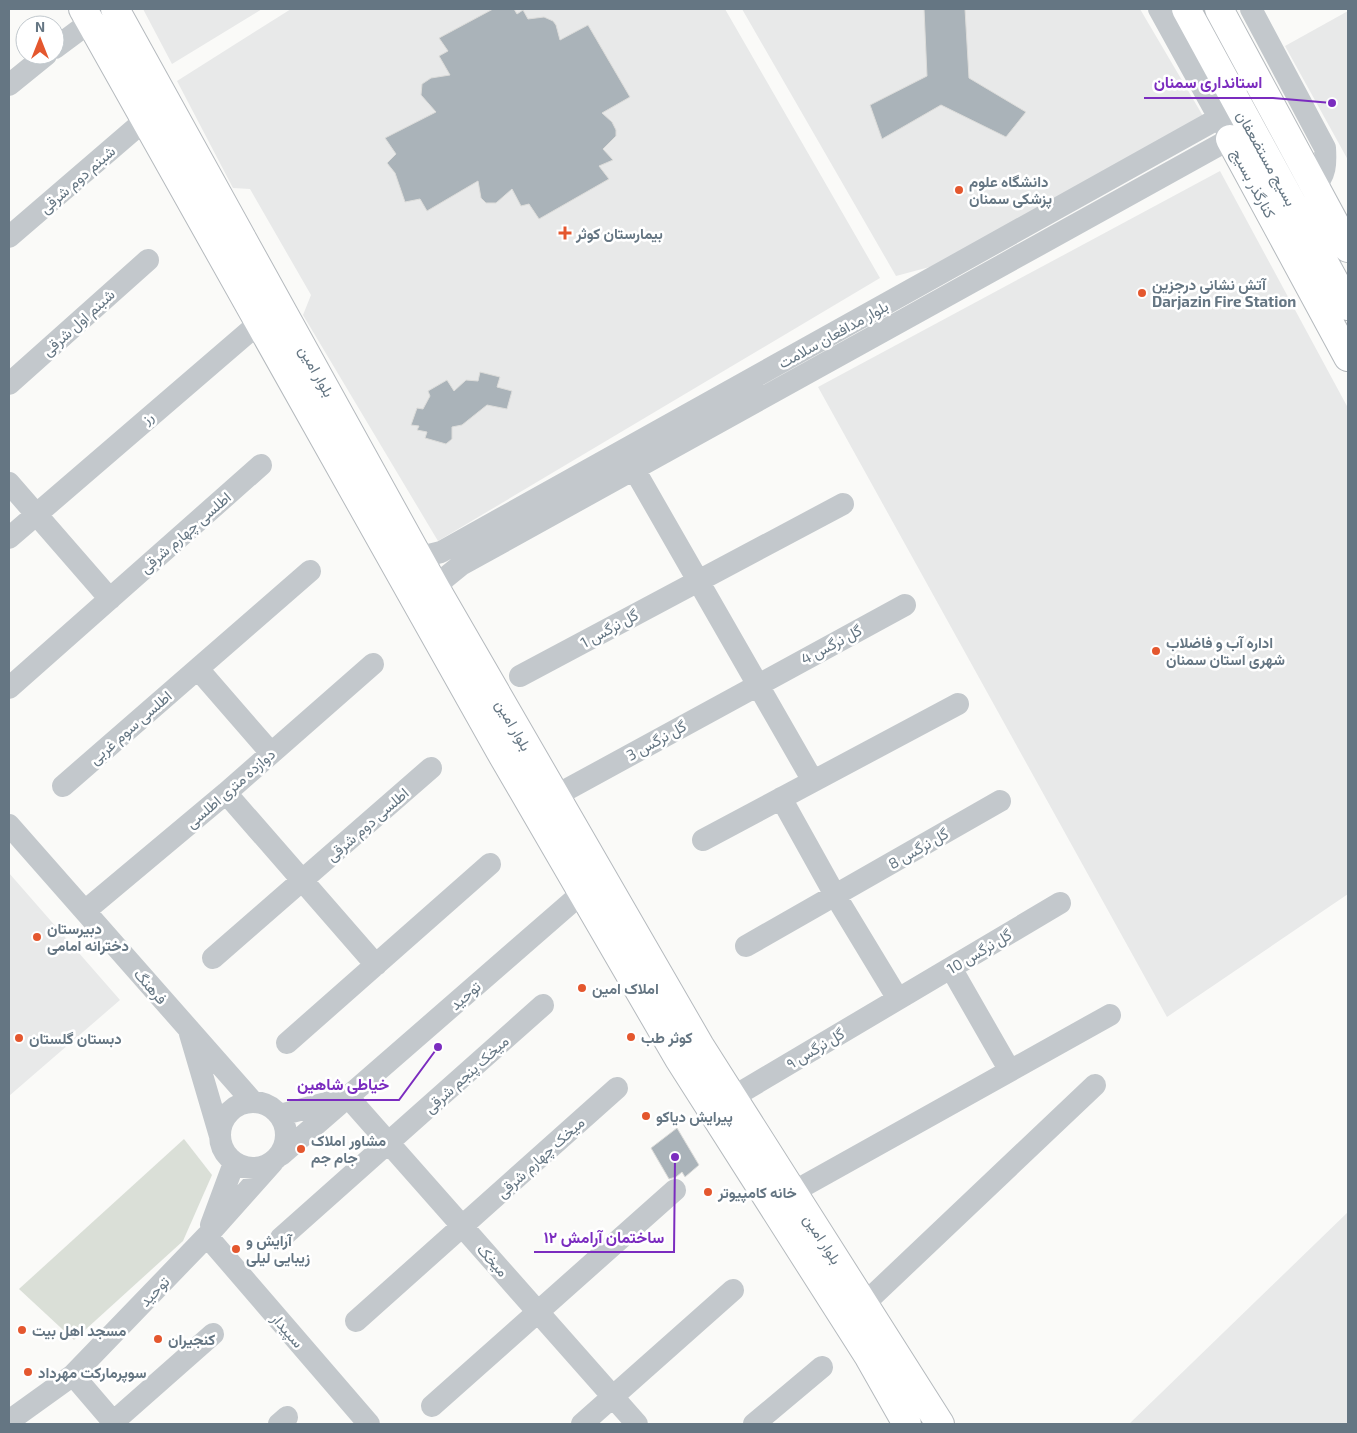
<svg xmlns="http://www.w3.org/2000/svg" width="1357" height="1433" font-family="'Exo 2',Vazirmatn,sans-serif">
  <rect width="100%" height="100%" fill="#fafaf8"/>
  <path fill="#e8e9e9" d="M143,9H262L172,64Z
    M291,9H725L880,278L438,541L303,315L311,295L250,189L233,188L177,81Z
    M742,9H1140L1203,116L937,265L896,276Z
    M1348,11V160L1285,46Z
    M1220,171L1348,408V894L1167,1017L818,387Z
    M9,873L120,1000L9,1096Z
    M1348,1212L1347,1424H1129Z"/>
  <path fill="#dadfd7" d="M184,1139L212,1175L183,1241L74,1340L19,1289Z"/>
  <path fill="#aab3b9" stroke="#dcdcda" d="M493,9H514L517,14L523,10L528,19L544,17L553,21L556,25L560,40L588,25L630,97L602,113L612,122L616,130V136L603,149L613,160L599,166L609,179L539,219L529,204L521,206L512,189L496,203H486L481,198L478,181L427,211L420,199L405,202L395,173L387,163L396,154L385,138L436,112L421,95L422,84L431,78L450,75L439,56L448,51L439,38Z
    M924,9H965L969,78L1026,112L1006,137L941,105L882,139L870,105L927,76Z
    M480,372L500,377L497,387L512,391L507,409L487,405L462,425L452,427V439L446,444L425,438L427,432L417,430L419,426L411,425L417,408L423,409L430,396L428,391L447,380L454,391L466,380L478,381Z
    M677,1128L699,1165L685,1177L682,1172L676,1177L669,1179L651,1148Z"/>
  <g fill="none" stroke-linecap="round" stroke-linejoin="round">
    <g stroke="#b5babe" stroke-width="30">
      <path id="major" d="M83,9L500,751L679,1059L869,1357L907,1424
        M115,9L436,589L700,1046L940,1424
        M1186,9L1348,306
        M1219,9L1348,248
        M1230,139L1348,357"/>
    </g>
    <path stroke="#c3c8cc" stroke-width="22" d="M1159,9L1223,125
      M1251,9L1325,148C1326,164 1326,175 1314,187
      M55,48L90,22
      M9,85L46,55
      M9,237L145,120
      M9,384L148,260
      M634,469L813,781
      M9,483L110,599
      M9,538L260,322
      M416,553L429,555L441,552L1219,118L1229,89
      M436,589L445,578L461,565L1230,139L1248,140
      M198,669L271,753
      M520,676L843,504
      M9,688L261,465
      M63,786L310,571
      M226,793L376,965
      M555,796L905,605
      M781,798L835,895L898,999
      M9,825L253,1102
      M703,840L958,704
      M85,911L226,793L373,664
      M746,946L1000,801
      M213,958L431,768
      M951,968L1010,1071
      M190,1034L220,1136
      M287,1043L490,864
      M348,1097L637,1424
      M733,1097L1060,903
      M220 1135a33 33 0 1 1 66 0a33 33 0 1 1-66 0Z
      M280,1115L342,1099
      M281,1155L582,893
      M793,1192L1110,1015
      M211,1225L234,1163
      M207,1236L369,1424
      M281,1238L543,1005
      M864,1304L1095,1085
      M356,1321L617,1088
      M73,1375L115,1424
      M432,1406L675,1190
      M9,1421L73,1375L207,1236L273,1162
      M111,1424L213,1334
      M279,1424L287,1417
      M582,1424L733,1290
      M754,1424L822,1367"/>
    <use href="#major" stroke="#fff" stroke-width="28"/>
  </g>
  <g fill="#e4572e" stroke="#fff" stroke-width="2">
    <circle cx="959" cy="190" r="5"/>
    <path d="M562.5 225.5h5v5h5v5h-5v5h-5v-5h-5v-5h5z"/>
    <circle cx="1142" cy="293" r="5"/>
    <circle cx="1156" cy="651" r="5"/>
    <circle cx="37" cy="937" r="5"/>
    <circle cx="582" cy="988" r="5"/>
    <circle cx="631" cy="1037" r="5"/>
    <circle cx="19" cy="1038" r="5"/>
    <circle cx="646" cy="1116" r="5"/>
    <circle cx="301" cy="1149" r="5"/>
    <circle cx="708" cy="1192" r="5"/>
    <circle cx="236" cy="1249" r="5"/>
    <circle cx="22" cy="1330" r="5"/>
    <circle cx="158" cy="1339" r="5"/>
    <circle cx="28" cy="1372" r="5"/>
  </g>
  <g text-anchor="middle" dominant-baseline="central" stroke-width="5" stroke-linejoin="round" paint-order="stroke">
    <g font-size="15" fill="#657683" stroke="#fff">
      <text transform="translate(1267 158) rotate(61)">بسیج مستضعفان</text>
      <text transform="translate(77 179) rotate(-41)">شبنم دوم شرقی</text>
      <text transform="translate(1254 183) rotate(62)">کنارگذر بسیج</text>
      <text transform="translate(78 322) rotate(-42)">شبنم اول شرقی</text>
      <text transform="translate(833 334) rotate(-29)">بلوار مدافعان سلامت</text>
      <text transform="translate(317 371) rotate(61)">بلوار امین</text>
      <text transform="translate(147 417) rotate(-40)">رز</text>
      <text transform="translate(185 532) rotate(-41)">اطلسی چهارم شرقی</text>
      <text transform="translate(609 628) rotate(-29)">گل نرگس 1</text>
      <text transform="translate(831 644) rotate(-28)">گل نرگس 4</text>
      <text transform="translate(514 725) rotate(60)">بلوار امین</text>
      <text transform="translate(130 727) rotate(-41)">اطلسی سوم غربی</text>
      <text transform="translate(656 740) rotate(-29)">گل نرگس 3</text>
      <text transform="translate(230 788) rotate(-41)">دوازده متری اطلسی</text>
      <text transform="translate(367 824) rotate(-41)">اطلسی دوم شرقی</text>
      <text transform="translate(918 848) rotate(-30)">گل نرگس 8</text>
      <text transform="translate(979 951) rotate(-31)">گل نرگس 10</text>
      <text transform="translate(151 986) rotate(49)">فرهنگ</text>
      <text transform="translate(465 995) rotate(-41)">توحید</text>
      <text transform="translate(815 1048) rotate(-31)">گل نرگس ۹</text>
      <text transform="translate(466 1074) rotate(-42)">میخک پنجم شرقی</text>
      <text transform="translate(540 1157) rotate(-42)">میخک چهارم شرقی</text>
      <text transform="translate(823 1239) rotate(57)">بلوار امین</text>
      <text transform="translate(493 1260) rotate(48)">میخک</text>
      <text transform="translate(154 1291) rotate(-46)">توحید</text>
      <text transform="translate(288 1330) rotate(49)">سپیدار</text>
    </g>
    <g font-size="15" font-weight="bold" fill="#657683" stroke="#fff" text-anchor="start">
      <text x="969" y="181">دانشگاه علوم<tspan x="969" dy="17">پزشکی سمنان</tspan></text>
      <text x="576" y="233">بیمارستان کوثر</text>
      <text x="1152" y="284">آتش نشانی درجزین<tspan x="1152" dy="17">Darjazin Fire Station</tspan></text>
      <text x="1166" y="642">اداره آب و فاضلاب<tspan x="1166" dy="17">شهری استان سمنان</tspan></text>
      <text x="47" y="928">دبیرستان<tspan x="47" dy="17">دخترانه امامی</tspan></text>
      <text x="592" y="988">املاک امین</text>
      <text x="641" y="1037">کوثر طب</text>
      <text x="29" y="1038">دبستان گلستان</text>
      <text x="656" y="1116">پیرایش دیاکو</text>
      <text x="311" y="1140">مشاور املاک<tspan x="311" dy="17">جام جم</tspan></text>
      <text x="718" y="1192">خانه کامپیوتر</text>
      <text x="246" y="1240">آرایش و<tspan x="246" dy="17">زیبایی لیلی</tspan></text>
      <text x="32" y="1330">مسجد اهل بیت</text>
      <text x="168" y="1339">کنجیران</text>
      <text x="38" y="1372">سوپرمارکت مهرداد</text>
    </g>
  </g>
  <path fill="none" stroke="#7b2cbf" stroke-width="2" d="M1332 103L1273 98H1144M438 1047L399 1100H287M675 1157L674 1252H534"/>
  <g fill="#7b2cbf" stroke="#fff" stroke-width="2">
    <circle cx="1332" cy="103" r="5"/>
    <circle cx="438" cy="1047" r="5"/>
    <circle cx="675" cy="1157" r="5"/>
  </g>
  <g font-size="16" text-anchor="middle" font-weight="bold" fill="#7b2cbf" stroke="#fff" stroke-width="5" stroke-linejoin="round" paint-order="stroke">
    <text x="1208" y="88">استانداری سمنان</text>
    <text x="343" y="1090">خیاطی شاهین</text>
    <text x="604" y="1243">ساختمان آرامش ۱۲</text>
  </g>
  <rect width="1357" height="1433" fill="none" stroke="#657683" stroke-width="20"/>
  <g transform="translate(40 40)"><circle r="24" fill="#ffffff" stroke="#c1c8cd"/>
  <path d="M0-4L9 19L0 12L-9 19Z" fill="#e4572e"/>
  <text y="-8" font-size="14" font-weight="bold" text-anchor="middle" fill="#657683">N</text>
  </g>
</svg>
